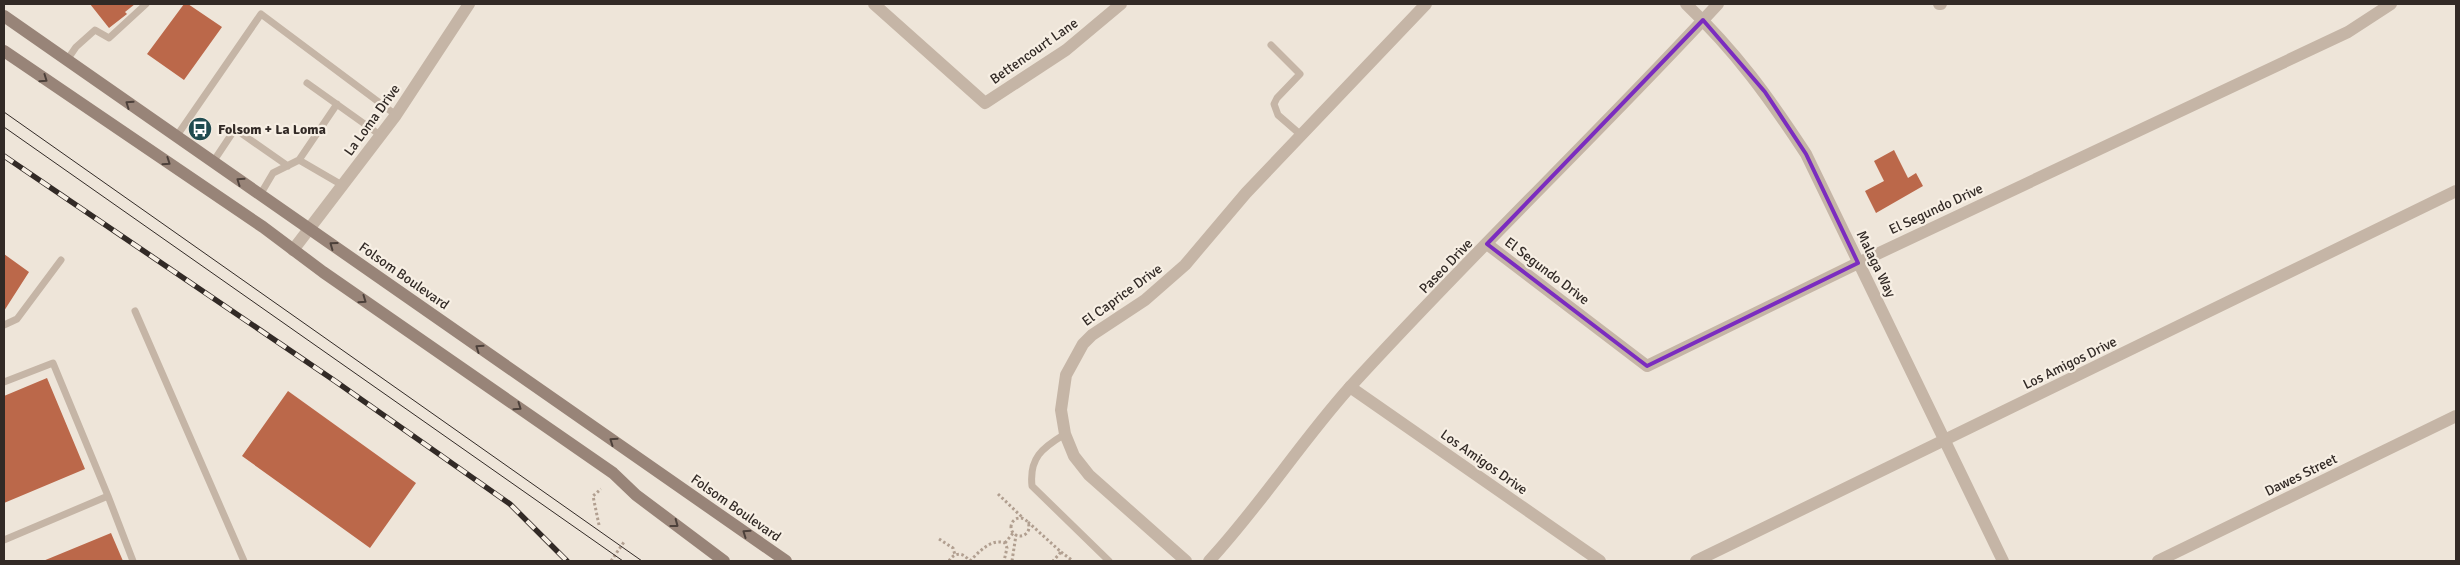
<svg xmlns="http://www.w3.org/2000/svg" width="2460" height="565" font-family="Signika,sans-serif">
  <rect width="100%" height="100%" fill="#eee5d9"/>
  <path fill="#bb684a" d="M90,4H135L125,12L127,14L109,28Z
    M184,4H188L222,27L184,80L147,54Z
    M1894,150L1908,178L1916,173L1923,186L1876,213L1865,191L1884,181L1874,161Z
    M4,254L29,272L4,311Z
    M47,378L85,469L4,503V396Z
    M288,391L416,483L370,548L242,456Z
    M111,533L123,561H43Z"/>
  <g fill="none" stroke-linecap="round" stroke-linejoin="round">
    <path stroke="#b19f90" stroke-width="3" stroke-dasharray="2.5 2.5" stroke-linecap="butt" d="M998,494L1023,518
      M1011 527a9 9 0 1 1 18 0a9 9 0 1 1-18 0Z
      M1028,522L1061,552L1053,561
      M599,525L593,496L601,489
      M939,539L953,548L955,555
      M1005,543L1013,533
      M1061,552L1073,561
      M611,561L624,542
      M949,561C954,552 964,552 969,561
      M970,561C979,552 991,538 1005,543L1007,548L1004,561
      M1012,561L1016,535"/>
    <path stroke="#c5b5a6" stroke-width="7" d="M1271,45L1300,74L1277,98L1274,104L1278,115L1301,135
      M67,60L76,47L95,30L109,38L146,4
      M307,83L380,135
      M176,137L261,14L396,115
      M299,160L342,185
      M213,162L235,129L288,166
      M260,195L273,173L299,160L337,104
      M135,311L244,561
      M4,325L17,319L61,260
      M4,382L53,363L108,496L4,540
      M1065,434C1042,448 1029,458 1032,486L1109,561
      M108,496L133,561"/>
    <path stroke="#c5b5a6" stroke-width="12" d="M874,4L985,103L1066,50L1121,4
      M1939,4H1941
      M1487,244L1647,366L1858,263L2348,32L2391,4
      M1350,387L1600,561
      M1186,561L1089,475L1074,456L1065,434L1061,410L1066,375L1083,344L1092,335L1145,300L1185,265L1246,193L1426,4
      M1696,561L2456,191"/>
    <path stroke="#c5b5a6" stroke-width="12" d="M1686,4C1736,52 1768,96 1806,154L2003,561
      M293,250L396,115L469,4
      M1209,561C1260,506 1300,443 1350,387C1469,256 1598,134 1718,4
      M2158,561L2456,416"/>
    <path stroke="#988478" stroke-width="12" d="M4,16L786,561
      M4,51L263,227L323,272L613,473L636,495L724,561"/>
    <path stroke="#322a26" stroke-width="1" d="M4,112L642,561
      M4,127L623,561"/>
    <g stroke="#322a26" stroke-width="5.5">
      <path id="rail" d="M4,156L335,381L510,504L567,561"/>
    </g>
    <use href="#rail" stroke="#f7efe4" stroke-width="4" stroke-dasharray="11" stroke-linecap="butt"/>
  </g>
  <defs><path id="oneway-chevron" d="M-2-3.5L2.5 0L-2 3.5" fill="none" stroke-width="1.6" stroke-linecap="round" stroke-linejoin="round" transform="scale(1.25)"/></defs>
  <g stroke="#4c403a">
    <use href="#oneway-chevron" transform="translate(44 79) rotate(35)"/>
    <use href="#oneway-chevron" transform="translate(129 104) rotate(-145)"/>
    <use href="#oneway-chevron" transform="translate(167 162) rotate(34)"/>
    <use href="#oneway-chevron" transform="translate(240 181) rotate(-145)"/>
    <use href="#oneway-chevron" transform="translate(333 245) rotate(-144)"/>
    <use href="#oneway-chevron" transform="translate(363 300) rotate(35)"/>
    <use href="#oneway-chevron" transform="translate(479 348) rotate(-145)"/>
    <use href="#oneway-chevron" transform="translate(518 407) rotate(35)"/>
    <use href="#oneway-chevron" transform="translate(613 441) rotate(-145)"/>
    <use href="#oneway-chevron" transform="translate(675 524) rotate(37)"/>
    <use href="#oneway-chevron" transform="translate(746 533) rotate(-145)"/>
  </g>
  <path fill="none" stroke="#7b2cbf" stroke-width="4" stroke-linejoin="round" d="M1703,20L1765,92L1806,154L1858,263L1647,366L1487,244Z"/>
  <defs>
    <g id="bus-disc" transform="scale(1.25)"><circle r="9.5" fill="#204b50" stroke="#f7efe4"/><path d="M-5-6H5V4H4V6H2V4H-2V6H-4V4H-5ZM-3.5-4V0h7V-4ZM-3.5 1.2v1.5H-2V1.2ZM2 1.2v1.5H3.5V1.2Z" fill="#fff"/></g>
  </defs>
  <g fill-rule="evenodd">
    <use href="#bus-disc" x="200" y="129"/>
  </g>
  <g text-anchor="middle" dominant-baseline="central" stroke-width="4.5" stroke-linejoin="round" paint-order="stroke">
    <g font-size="14" fill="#322a26" stroke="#f7efe4">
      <text transform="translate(1034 51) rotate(-35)">Bettencourt Lane</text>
      <text transform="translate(372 120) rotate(-54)">La Loma Drive</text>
      <text transform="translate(1936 209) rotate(-25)">El Segundo Drive</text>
      <text transform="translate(1876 264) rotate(64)">Malaga Way</text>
      <text transform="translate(1446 266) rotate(-46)">Paseo Drive</text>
      <text transform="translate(1547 271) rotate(37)">El Segundo Drive</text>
      <text transform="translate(404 276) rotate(35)">Folsom Boulevard</text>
      <text transform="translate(1122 295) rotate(-36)">El Caprice Drive</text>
      <text transform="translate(2070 363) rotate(-26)">Los Amigos Drive</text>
      <text transform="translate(1484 462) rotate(35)">Los Amigos Drive</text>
      <text transform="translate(2301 475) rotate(-26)">Dawes Street</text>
      <text transform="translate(736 508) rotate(35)">Folsom Boulevard</text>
    </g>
    <g font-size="14" font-weight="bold" fill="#322a26" stroke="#f7efe4" text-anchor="start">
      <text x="218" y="129">Folsom + La Loma</text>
    </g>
  </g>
  <rect width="2460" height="565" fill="none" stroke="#322a26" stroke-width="10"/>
</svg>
